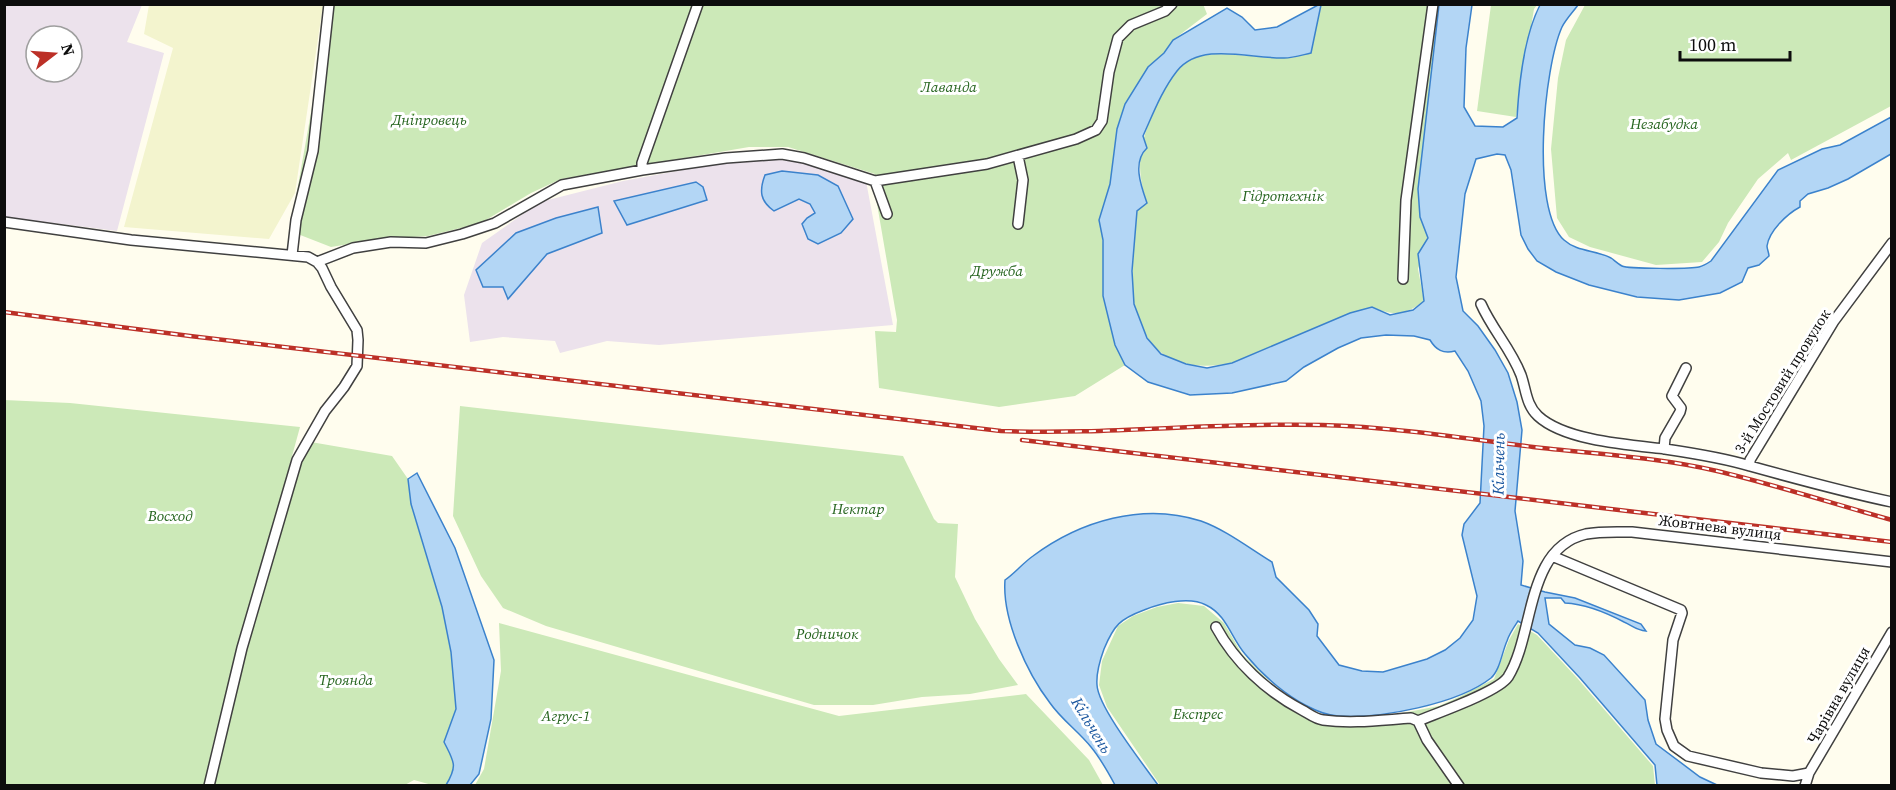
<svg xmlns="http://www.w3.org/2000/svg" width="1896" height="790" font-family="'Source Serif 4',serif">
  <rect width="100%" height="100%" fill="#fffdee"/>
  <path fill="#ece2ec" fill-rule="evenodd" d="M5,4L142,5L127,42L164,53L117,231L5,217ZM36,36H72V72H36Z
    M775,159L826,167L866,181L893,325L659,345L607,341L560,353L555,341L503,337L470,342L464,295L482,243L540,202L623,181L726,162Z"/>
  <path fill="#f3f4ce" d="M149,5H323L295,193L269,239L124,227L173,48L144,34Z"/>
  <path fill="#cce9b8" d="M1203,4L1207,14L1173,40L1164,53L1148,67L1125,104L1117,129L1110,184L1100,220L1115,345L1125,365L1075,396L999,407L879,388L875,331L896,332L897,320L876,198L872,184L875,174L788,147H749L561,179L531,193L481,223L428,236L380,239L331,247L290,231L330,5Z
    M1321,5H1439L1418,189L1420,217L1428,238L1418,269L1424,301C1404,316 1394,316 1372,307L1232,363C1193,370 1157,365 1141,324C1139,317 1135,309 1134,302C1130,272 1135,241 1137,211L1147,203C1136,169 1138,146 1153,114C1161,96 1171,72 1188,61C1208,47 1259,59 1284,58C1293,58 1301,56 1310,53Z
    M1491,5H1537L1534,9L1516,117L1477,111Z
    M1585,5H1891V106L1791,160L1788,153L1758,179L1728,223L1719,242L1702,262L1656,265L1590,247L1569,237L1557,218L1551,149L1558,78L1566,40Z
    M4,400L70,403L300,427L213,744L204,785H5Z
    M460,406L903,456L934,519L938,523L958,524L955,577L975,619L999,659L1018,685L970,694L922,697L873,705H814L546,626L503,608L481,576L453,516Z
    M305,441L392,456L408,479L411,504L442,607L451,652L456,709L444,742C454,762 458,765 446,785H432L414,780L403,786H207Z
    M1178,603L1204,606L1224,623L1242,654L1277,689L1299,704L1320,714L1336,719L1392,715L1439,706L1459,697L1494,679L1509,640L1518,624L1537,635L1578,679L1653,766L1655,785H1160L1107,707L1099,685L1102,661L1118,626L1133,616L1157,607Z
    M499,623L839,716L1026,694L1089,760L1103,785H475L484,769L501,671Z"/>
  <path fill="#b3d6f5" stroke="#3b82cc" stroke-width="1.5" d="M1318,5H1321L1311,53C1302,55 1293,58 1284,58C1251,59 1201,41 1177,71C1162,90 1153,114 1143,136L1147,148C1132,162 1141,186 1147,203L1137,211L1132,271L1134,304L1147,338L1161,354L1186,364L1207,368L1232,363L1350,313L1372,307L1390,315L1413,310L1424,301L1418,254L1428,238L1420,217L1418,189L1439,5H1472L1466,48L1464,107L1475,126L1503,127L1517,118C1519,83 1524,36 1540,5H1578C1573,12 1566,19 1562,27C1544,67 1530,209 1564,240C1577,252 1597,250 1611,258C1614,260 1618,264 1622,266C1628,269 1691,269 1699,267C1703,266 1708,263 1711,261L1778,170L1822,149L1840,145L1891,117V154L1848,179L1828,188L1808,194L1800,201V207C1787,214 1769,231 1767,246C1767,249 1769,253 1769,256L1759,265L1748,268L1742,282L1720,293L1679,300L1637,297L1589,285L1556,272L1537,261L1528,249L1521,235L1511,170L1505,155L1497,154L1476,159L1465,194L1456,277L1463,311L1478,326L1495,350L1508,373L1517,402L1522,430L1515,511L1523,561L1521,585L1545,592L1575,598L1641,624L1646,631C1636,630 1633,626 1624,622C1607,613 1585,604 1565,603L1561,598H1545L1549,624L1575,645L1590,648L1604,655L1645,700L1648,720L1656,744L1700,777L1717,785H1657L1655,765L1580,678L1538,633L1518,621C1514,627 1509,634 1507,641C1502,652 1500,670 1491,678C1458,704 1380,719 1338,716C1318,715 1293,699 1277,686C1266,677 1255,666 1245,654C1231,638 1227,615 1206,605C1189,596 1161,603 1144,610C1120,619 1114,625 1104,649C1100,660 1096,673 1097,685C1098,707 1143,764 1158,785H1115C1108,772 1101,759 1091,747C1078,731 1061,719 1050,703C1027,673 1002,619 1005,580C1015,573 1023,563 1033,556C1080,521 1143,502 1201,521C1226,530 1249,548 1272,562L1276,577L1309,610L1318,624L1317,636L1339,665L1362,671L1383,672L1427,659L1445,650L1460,638L1473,620L1477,596L1462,535L1464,524L1480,503L1484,426L1481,401L1468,371L1455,351C1443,354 1436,350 1430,340L1414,336L1386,335L1361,338L1338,348L1304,367L1286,381L1232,393L1190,395L1148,382L1125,365L1115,345L1103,296V240L1099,220L1110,184L1117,129L1125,104L1148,67L1164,53L1173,40L1227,8L1242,17L1255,30L1277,27Z
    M782,171L818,175L838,186L853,219L841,233L818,244L808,239L802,224L807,218L815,213L810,204L799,199L774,211C760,201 759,191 765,175Z
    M696,182L703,187L707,200L627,225L614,201Z
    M598,207L602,233L547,254L508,299L503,287H483L476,270L516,233L556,218Z
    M417,473L455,548L494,660L491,719L479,774L470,785H446C458,765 454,762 444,742L456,709L451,652L442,607L411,504L408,479Z"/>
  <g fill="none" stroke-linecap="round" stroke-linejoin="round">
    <g stroke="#404040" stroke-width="12">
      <path id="minor" d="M1018,156L1023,180L1018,224
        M642,170V163L698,4
        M875,181L887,214
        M4,222L131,240L308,257L317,262L322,268L331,287L357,330L358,340L357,366L344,387L325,411L297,460L242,648L209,786
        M292,255L296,220L313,151L329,4
        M317,262L353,248L391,242L426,243L462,234L495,223L562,185L642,170L726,158L782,154L804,158L875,181L987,164L1076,139L1096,130L1102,121L1109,72L1118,38L1131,25L1165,11L1172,4
        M1403,279L1406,200L1433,4
        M1481,304C1492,329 1511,349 1521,375C1526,389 1526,405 1538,416C1565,441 1630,445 1665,449C1692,453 1724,458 1750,466C1797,479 1844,492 1892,502
        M1664,449L1665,438L1680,412L1681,408L1672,396L1686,368
        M1750,466V460L1834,321L1892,243
        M1552,556L1681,610L1682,613L1673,640L1665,719L1667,730L1674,746L1688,756L1761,773L1793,776L1809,773
        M1216,627C1235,662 1266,691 1302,710C1308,713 1315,719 1323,720C1352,724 1381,720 1411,718L1418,721L1427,740L1459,786
        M1418,721C1437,713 1498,692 1508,677C1535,634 1525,548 1586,534C1601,531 1617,532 1632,532L1892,562
        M1805,786L1809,773L1892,632"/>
    </g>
    <use href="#minor" stroke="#fff" stroke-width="9"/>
    <g stroke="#bc3027" stroke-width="4.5">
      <path id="rail" d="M4,312L190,336L1001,431C1108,435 1215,422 1322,425C1393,427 1463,438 1533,447C1595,454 1657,457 1717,471C1776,485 1834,504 1892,520
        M1022,440L1892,542"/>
    </g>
    <use href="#rail" stroke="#fff" stroke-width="2" stroke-dasharray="7" stroke-linecap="butt"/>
  </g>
  <g text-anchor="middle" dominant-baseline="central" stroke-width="6" stroke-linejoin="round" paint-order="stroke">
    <g font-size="15" font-style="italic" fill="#25641e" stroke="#fff">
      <text x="949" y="86">Лаванда</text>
      <text x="429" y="119">Дніпровець</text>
      <text x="1664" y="123">Незабудка</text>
      <text x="1283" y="195">Гідротехнік</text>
      <text x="997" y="270">Дружба</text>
      <text x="858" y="508">Нектар</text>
      <text x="170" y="515">Восход</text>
      <text x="827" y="633">Родничок</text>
      <text x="346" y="679">Троянда</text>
      <text x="1198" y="713">Експрес</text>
      <text x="566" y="715">Агрус-1</text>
    </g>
    <g font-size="15" fill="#0d0d0d" stroke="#fff">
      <text transform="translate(1782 381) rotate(-58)">3-й Мостовий провулок</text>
      <text transform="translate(1720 527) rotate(7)">Жовтнева вулиця</text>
      <text transform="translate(1838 695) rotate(-60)">Чарівна вулиця</text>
    </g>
    <g font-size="16" font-style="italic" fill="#18559e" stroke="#fff">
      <text transform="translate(1498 464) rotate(-89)">Кільчень</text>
      <text transform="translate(1092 725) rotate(59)">Кільчень</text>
    </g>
  </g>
  <rect width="1896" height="790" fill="none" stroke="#0d0d0d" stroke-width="12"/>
  <g transform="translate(54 54) rotate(73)"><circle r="28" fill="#ffffff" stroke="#9e9e9e" stroke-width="1.5"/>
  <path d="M0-4.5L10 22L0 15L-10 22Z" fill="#bc3027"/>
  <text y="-9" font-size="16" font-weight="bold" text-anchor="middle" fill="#0d0d0d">N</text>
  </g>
  <path d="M1680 51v9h110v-9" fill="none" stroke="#0d0d0d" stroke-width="3"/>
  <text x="1689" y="51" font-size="18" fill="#0d0d0d" stroke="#ffffff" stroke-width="4.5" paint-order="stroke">100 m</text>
</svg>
